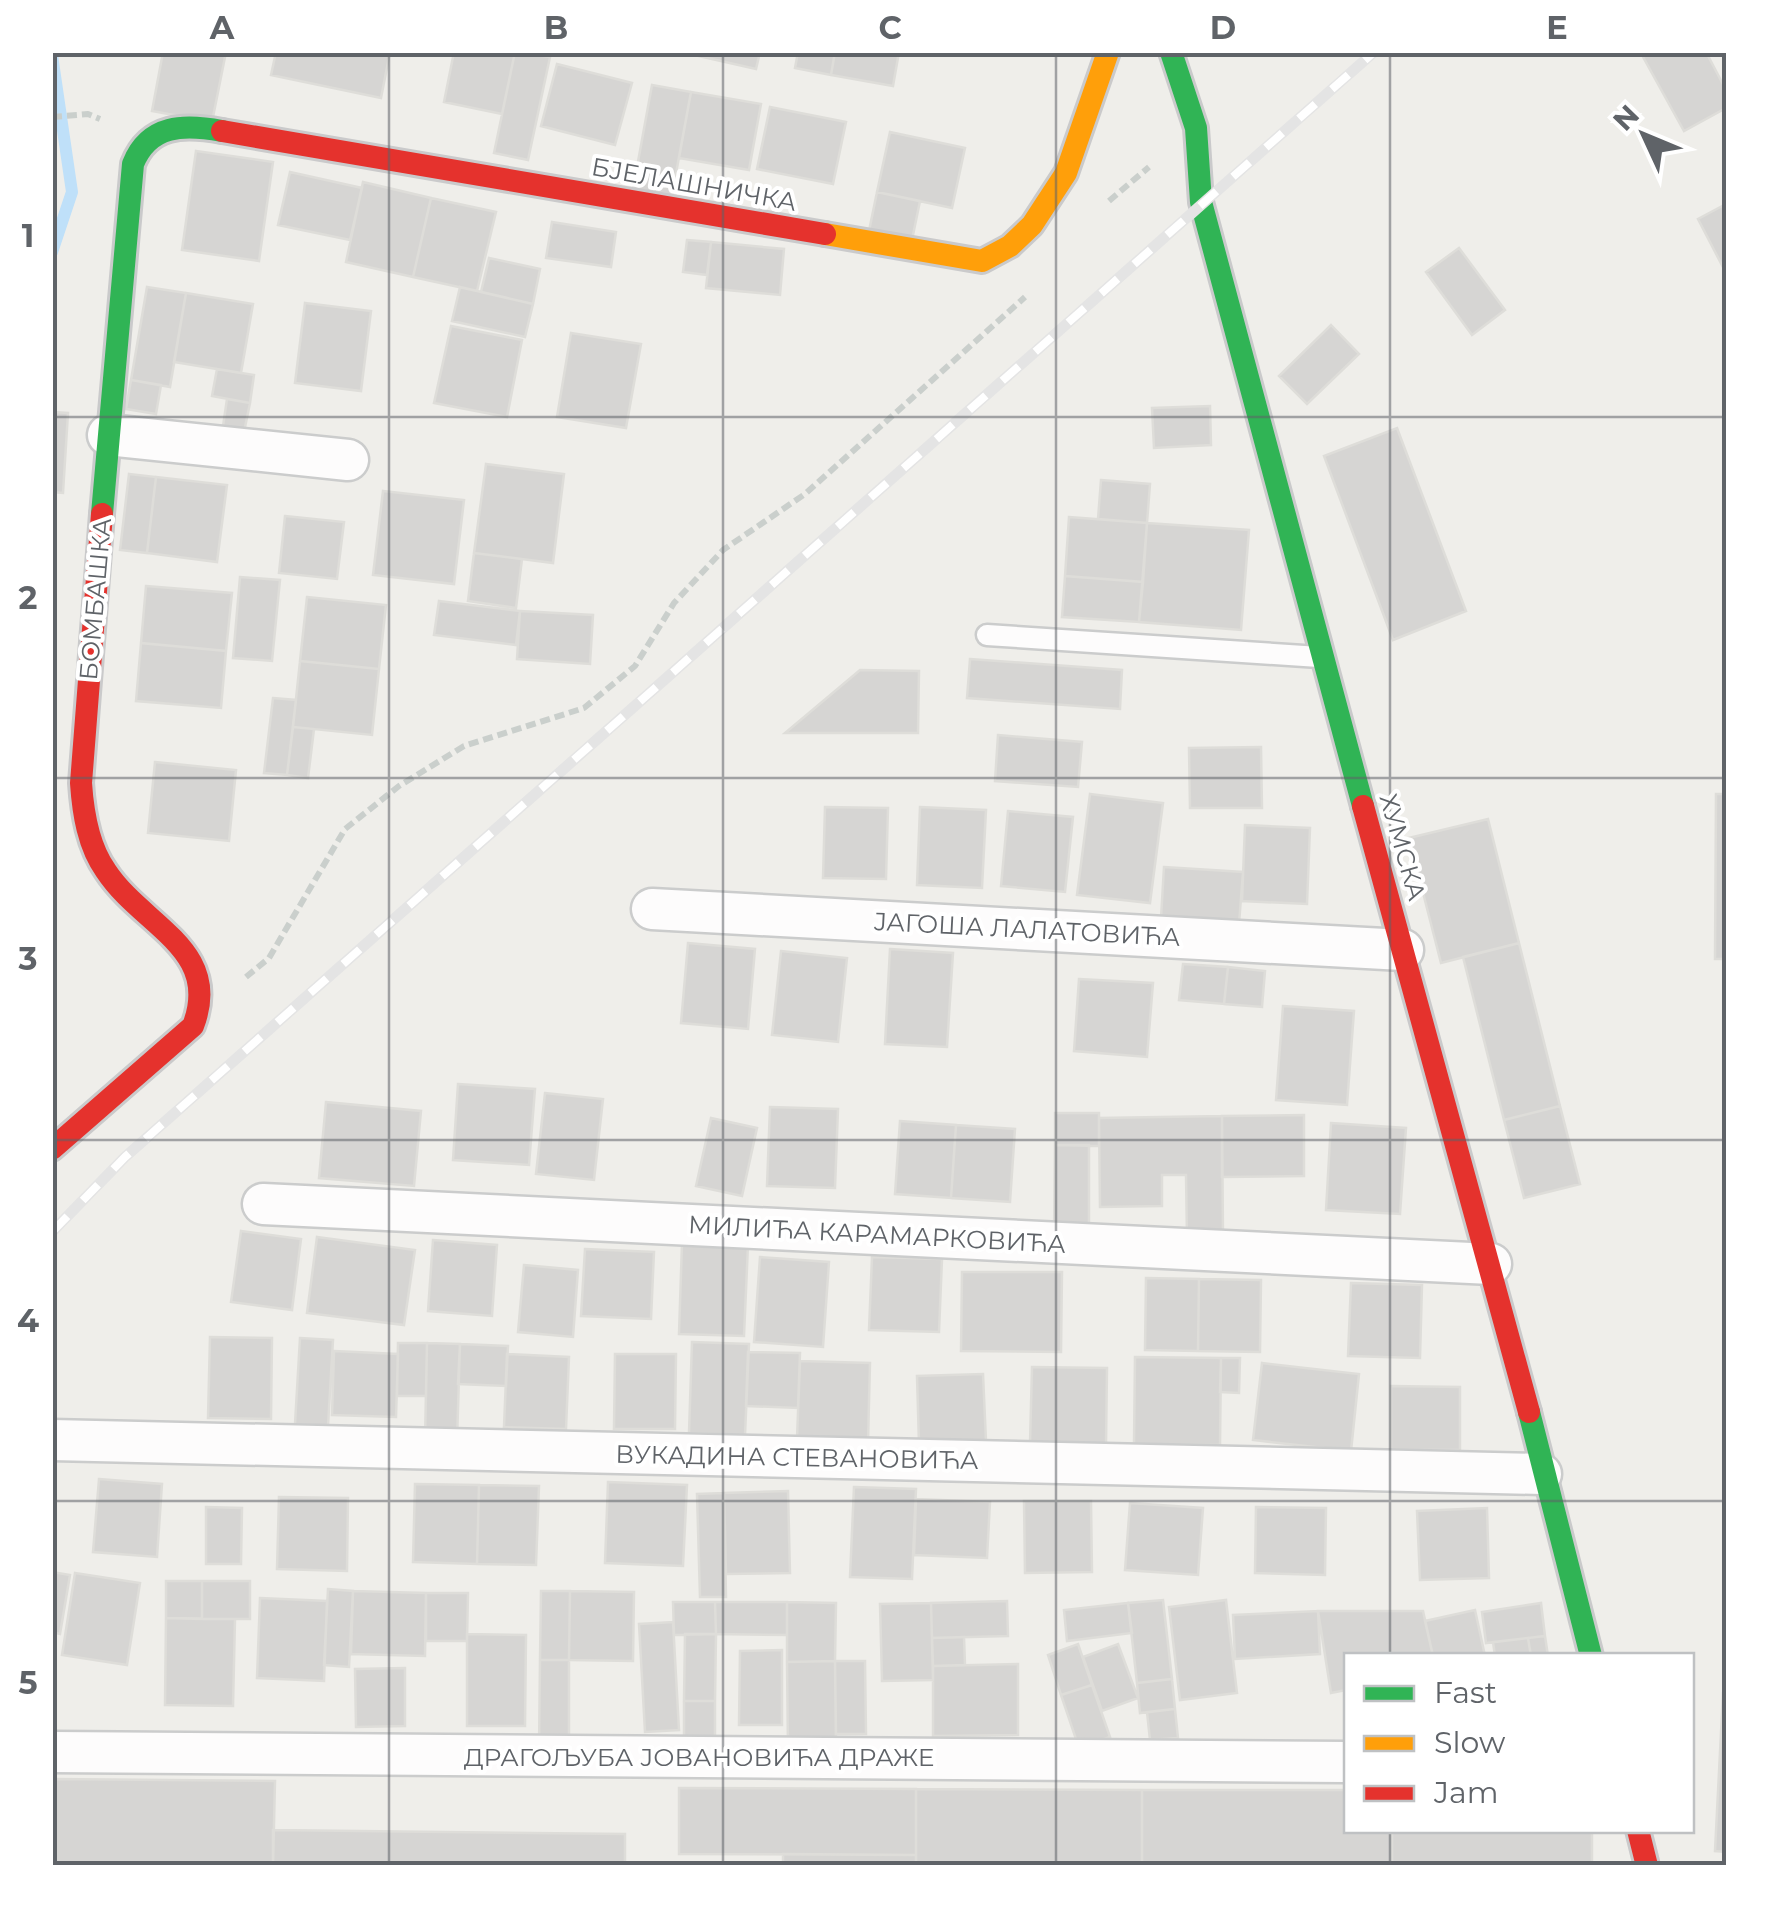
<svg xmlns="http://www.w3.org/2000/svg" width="1779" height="1918" font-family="Montserrat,sans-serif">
  <rect width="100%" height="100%" fill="#efeeea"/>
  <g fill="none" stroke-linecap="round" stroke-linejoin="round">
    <path stroke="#bfe0f9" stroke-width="12" d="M52,55L72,192L52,252"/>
  </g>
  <path fill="#d6d5d3" stroke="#deddd9" stroke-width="2.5" d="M163,52H226L212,122L152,111Z
    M276,52H390L381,98L271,75Z
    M454,52H515L502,114L444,102Z
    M515,52L550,57L528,160L494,153Z
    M681,52H760L756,69Z
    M798,52H835L831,75L795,68Z
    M835,52H899L893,86L831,75Z
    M1648,52H1706L1726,90V108L1684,131L1642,55Z
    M557,64L632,83L615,145L541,126Z
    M652,85L691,92L672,195L633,189Z
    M691,92L761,104L749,170L679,158Z
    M770,107L846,122L833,184L757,169Z
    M890,132L965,148L952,208L877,192Z
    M196,151L273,162L259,261L182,250Z
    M290,172L362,188L350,240L278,225Z
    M363,182L431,198L413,277L346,262Z
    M877,192L920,201L912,240L869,231Z
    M431,198L496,212L477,291L413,277Z
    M1726,204V273L1698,219Z
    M552,222L616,232L611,267L546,258Z
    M687,240L711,242L707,275L683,272Z
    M711,242L784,249L780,295L706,288Z
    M1459,248L1505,310L1472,335L1426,272Z
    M489,258L540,269L533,304L481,292Z
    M147,287L186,293L170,387L131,380Z
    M460,287L533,304L525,337L452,321Z
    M186,293L253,304L241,373L174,362Z
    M305,303L371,311L361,391L295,383Z
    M1331,325L1359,354L1307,404L1279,376Z
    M451,326L522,340L507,417L434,403Z
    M571,333L641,344L626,428L557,417Z
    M217,369L254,375L250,403L212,396Z
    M131,380L161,385L156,414L126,409Z
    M227,399L250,403L243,437L222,433Z
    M1210,406L1211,445L1154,448L1152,408Z
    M52,412L68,413L63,493L52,492Z
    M1397,428L1466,611L1393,640L1324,456Z
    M486,464L564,474L553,563L474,553Z
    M129,474L156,477L147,553L120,550Z
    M156,477L227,485L217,562L147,553Z
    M1101,480L1150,484L1147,523L1098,519Z
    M383,491L464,500L454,584L373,575Z
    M285,516L344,522L337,579L279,573Z
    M1069,517L1147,523L1143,582L1065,576Z
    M1147,523L1249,530L1241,630L1139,622Z
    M474,553L522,559L516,608L468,601Z
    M1065,576L1143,582L1139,622L1062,617Z
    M240,577L280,580L272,661L233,658Z
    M146,586L232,593L226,651L141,643Z
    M307,597L386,605L379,669L300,661Z
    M439,601L520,611L516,645L434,635Z
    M520,611L593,615L590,664L517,659Z
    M141,643L226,651L221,708L136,701Z
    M970,659L1122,670L1120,709L967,698Z
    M300,661L379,669L372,735L293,727Z
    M860,670L919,671L918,733H785Z
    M273,698L296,700L287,775L264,773Z
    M293,727L314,729L308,778L287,775Z
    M998,735L1082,742L1078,787L995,781Z
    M1261,747L1262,808H1190L1189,748Z
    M155,762L236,770L229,841L148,833Z
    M1090,794L1163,803L1150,903L1077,895Z
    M1716,794H1726V959H1715Z
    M825,807L888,808L886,879L823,878Z
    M920,807L986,810L982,888L917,885Z
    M1008,811L1073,817L1065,892L1001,886Z
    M1488,819L1519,943L1441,963L1409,838Z
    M1245,825L1310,828L1307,904L1242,901Z
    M1164,867L1243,872L1239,924L1161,918Z
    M688,943L755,949L748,1029L681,1023Z
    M1519,943L1560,1106L1504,1120L1463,957Z
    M890,949L953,953L947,1047L885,1044Z
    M781,951L847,958L838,1042L772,1035Z
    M1183,964L1228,967L1224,1004L1179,1000Z
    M1228,967L1265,971L1262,1007L1224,1004Z
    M1079,979L1153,983L1147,1057L1074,1051Z
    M1283,1006L1354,1011L1347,1105L1276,1100Z
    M458,1084L535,1089L529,1165L453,1160Z
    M545,1093L603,1099L594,1180L536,1174Z
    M326,1102L421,1111L414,1186L319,1178Z
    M1560,1106L1580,1184L1524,1198L1504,1120Z
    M770,1107L838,1109L835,1188L767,1186Z
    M1055,1113H1099V1146L1055,1145Z
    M1304,1115V1176L1222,1177V1116Z
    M1222,1116L1223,1237L1187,1238L1186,1175H1162V1206L1100,1207L1099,1118Z
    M711,1118L757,1128L742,1196L696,1186Z
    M900,1121L956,1125L951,1198L895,1194Z
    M1331,1123L1406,1128L1400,1214L1326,1210Z
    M956,1125L1015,1129L1010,1202L951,1198Z
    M1055,1145H1089V1236L1054,1235Z
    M241,1231L301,1239L292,1310L231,1302Z
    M317,1237L415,1250L404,1325L307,1313Z
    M433,1240L497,1245L492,1316L428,1311Z
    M682,1243L748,1245L744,1336L679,1334Z
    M585,1249L654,1252L651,1319L581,1316Z
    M760,1257L829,1262L823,1347L754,1342Z
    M872,1257L942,1259L939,1332L869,1330Z
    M524,1265L578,1270L573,1337L518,1332Z
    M962,1272H1062L1061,1352L961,1351Z
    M1146,1278L1199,1279L1198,1351L1145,1350Z
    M1199,1279L1261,1280L1260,1352L1198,1351Z
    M1351,1283L1422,1285L1420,1358L1348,1356Z
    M210,1337L272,1338L271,1419L208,1418Z
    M300,1338L333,1340L328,1426L295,1424Z
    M692,1342L749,1344L745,1435L689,1433Z
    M398,1343H427L426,1396H397Z
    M427,1343L460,1344L457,1441H425Z
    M460,1344L508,1346L506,1386L458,1384Z
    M334,1351L398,1354L396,1417L332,1415Z
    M748,1352L800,1353L798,1408L746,1406Z
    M507,1354L569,1357L566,1429L504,1427Z
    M615,1354H676L675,1429H614Z
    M1135,1357L1221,1358L1220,1445L1134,1444Z
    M1221,1358H1240L1239,1393L1220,1392Z
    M800,1361L870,1363L868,1442L797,1439Z
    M1262,1363L1359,1374L1351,1451L1253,1440Z
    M1032,1367L1107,1368L1106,1445L1030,1444Z
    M983,1374L986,1441L919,1444L917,1376Z
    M1391,1386L1460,1387V1450H1391Z
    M99,1479L162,1484L157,1557L93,1552Z
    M608,1482L687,1485L683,1566L605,1563Z
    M415,1484L479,1485L477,1564L413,1562Z
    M479,1485L539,1486L536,1565L477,1564Z
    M854,1487L916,1489L912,1579L850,1577Z
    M788,1491L790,1573L726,1574L724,1493Z
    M724,1493L726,1597H700L697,1494Z
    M279,1497L348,1498L347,1571L277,1569Z
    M916,1499L990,1502L987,1558L914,1555Z
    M1024,1501H1091L1092,1572L1025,1573Z
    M1130,1503L1203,1508L1198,1575L1125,1570Z
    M206,1507L242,1508L241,1564H206Z
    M1256,1507L1326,1508L1325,1575L1255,1573Z
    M1487,1508L1489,1578L1420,1580L1417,1511Z
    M52,1572L70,1575L60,1634L52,1632Z
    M75,1573L140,1583L127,1665L62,1655Z
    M166,1581H202V1619L166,1618Z
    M202,1581H250V1619H202Z
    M328,1589L353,1591L349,1667L324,1665Z
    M353,1591L426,1593L425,1656L351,1654Z
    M541,1591H570L569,1660H540Z
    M570,1591L634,1592L633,1661L569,1660Z
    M426,1593H468L467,1641H426Z
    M260,1598L327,1601L324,1681L257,1678Z
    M1163,1600L1172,1679L1137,1683L1128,1603Z
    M1226,1600L1237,1693L1180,1700L1169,1607Z
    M1007,1601L1008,1636L932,1638L931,1603Z
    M673,1602H715L716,1634L674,1635Z
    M715,1602H787V1635L716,1634Z
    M787,1602L836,1603L835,1661L787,1662Z
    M931,1603L933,1680L882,1681L880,1604Z
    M1128,1603L1132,1633L1067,1641L1064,1610Z
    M1541,1603L1545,1636L1486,1643L1482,1612Z
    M1475,1610L1485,1656H1433L1425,1621Z
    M1318,1611L1320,1654L1235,1659L1233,1615Z
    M1318,1611H1423L1433,1656H1346V1690L1331,1693Z
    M166,1618L235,1619L233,1706L165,1705Z
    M673,1622L679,1730L645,1732L639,1624Z
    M467,1634L526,1635L525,1726H467Z
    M685,1634H716L715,1701H684Z
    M1545,1636L1548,1656H1531L1528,1638Z
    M964,1637L965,1665L933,1666L932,1638Z
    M1528,1638L1531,1656H1495L1493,1642Z
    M1078,1644L1092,1685L1061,1695L1048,1655Z
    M1118,1644L1138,1698L1102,1711L1083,1657Z
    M782,1650V1725H739L740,1651Z
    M540,1660H569V1752L539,1751Z
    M835,1661H865L866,1734H836Z
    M835,1661L836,1748L788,1749L787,1662Z
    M1018,1664V1735L933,1736V1666Z
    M405,1668V1726L356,1727L355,1669Z
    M1172,1679L1175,1709L1140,1713L1137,1683Z
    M1092,1685L1110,1737L1079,1748L1061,1695Z
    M1723,1693H1726V1852L1715,1851Z
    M684,1701H715V1752H684Z
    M1175,1709L1178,1738L1150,1740L1147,1712Z
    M52,1779L275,1781L273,1866H52Z
    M679,1788L916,1789V1855L679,1854Z
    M916,1789L1142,1790V1866H916Z
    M1142,1790H1346V1830H1392V1866H1142Z
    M273,1830L625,1834V1866H273Z
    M1392,1830H1592V1866H1392Z
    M783,1854L916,1855V1866H783Z"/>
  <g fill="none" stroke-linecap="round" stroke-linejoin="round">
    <g stroke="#cbcccc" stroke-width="25">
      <path id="lane" d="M987,635L1319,657"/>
    </g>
    <g stroke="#cbcccc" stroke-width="45">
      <path id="street" d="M108,435L348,460
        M652,909L1403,950
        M263,1204L1491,1264
        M52,1440L1541,1474
        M52,1752L1346,1762"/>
    </g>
    <g stroke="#cacacb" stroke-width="28">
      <path id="fast" d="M1171,52L1196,128L1201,202L1363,806
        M102,514L133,164C149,124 184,124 222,131
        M1529,1412L1591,1656"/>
    </g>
    <g stroke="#cacacb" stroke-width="28">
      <path id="slow" d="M825,234L982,261L1010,246L1032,225L1066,173L1108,52"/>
    </g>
    <g stroke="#cacacb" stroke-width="28">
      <path id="jam" d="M222,131L825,234
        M1363,806L1529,1412
        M52,1149L193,1026C223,949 142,926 106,871C88,846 83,813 81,783L102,514
        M1638,1830L1647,1866"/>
    </g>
    <path stroke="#cacfcc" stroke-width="6" stroke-dasharray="10 5" stroke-linecap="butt" d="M52,117L88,114L100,119
      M1109,201L1149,167
      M246,977L269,958L345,829L399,786L464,746L584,708L635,666L674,603L723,550L805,494L1025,297"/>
    <use href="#lane" stroke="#fdfcfc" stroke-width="20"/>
    <use href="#street" stroke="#fdfcfc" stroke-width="40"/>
    <use href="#fast" stroke="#30b455" stroke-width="22"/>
    <use href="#slow" stroke="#ff9f0a" stroke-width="22"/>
    <use href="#jam" stroke="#e5322d" stroke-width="22"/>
    <g stroke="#e4e4e4" stroke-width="11">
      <path id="rail" d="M52,1232L125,1157L1374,52"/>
    </g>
    <use href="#rail" stroke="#fff" stroke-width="8" stroke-dasharray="22" stroke-linecap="butt"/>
  </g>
  <path fill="none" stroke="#5f6368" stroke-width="2.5" stroke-opacity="0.55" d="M389,52V1866M723,52V1866M1056,52V1866M1390,52V1656M52,417H1726M52,778H1726M52,1140H1726M52,1501H1726M1390,1830V1866"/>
  <g text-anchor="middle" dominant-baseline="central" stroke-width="8" stroke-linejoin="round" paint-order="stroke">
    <g font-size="25" fill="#5f6368" stroke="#fff">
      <text transform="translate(694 184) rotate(10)">БЈЕЛАШНИЧКА</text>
      <text transform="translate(95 599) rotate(-85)">БОМБАШКА</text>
      <text transform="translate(1403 847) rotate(74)">ХУМСКА</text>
      <text transform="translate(1027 929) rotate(3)">ЈАГОША ЛАЛАТОВИЋА</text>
      <text transform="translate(877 1234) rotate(3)">МИЛИЋА КАРАМАРКОВИЋА</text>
      <text transform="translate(797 1457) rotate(1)">ВУКАДИНА СТЕВАНОВИЋА</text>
      <text x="699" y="1757">ДРАГОЉУБА ЈОВАНОВИЋА ДРАЖЕ</text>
    </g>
  </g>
  <rect width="1779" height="1918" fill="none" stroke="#ffffff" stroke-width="110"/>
  <rect x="1344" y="1653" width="350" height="180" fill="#ffffff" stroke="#bfc1c3" stroke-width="2.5"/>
  <rect x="1364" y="1686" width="50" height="15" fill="#30b455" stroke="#bfc1c3" stroke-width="2.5"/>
  <text x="1434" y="1703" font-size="30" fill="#5f6368">Fast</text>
  <rect x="1364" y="1736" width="50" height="15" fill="#ff9f0a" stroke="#bfc1c3" stroke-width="2.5"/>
  <text x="1434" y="1753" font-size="30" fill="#5f6368">Slow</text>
  <rect x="1364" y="1786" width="50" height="15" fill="#e5322d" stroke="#bfc1c3" stroke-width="2.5"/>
  <text x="1434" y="1803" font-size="30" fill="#5f6368">Jam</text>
  <g transform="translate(1644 135) rotate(314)" stroke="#ffffff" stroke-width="8" paint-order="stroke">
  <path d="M0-8L18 38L0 25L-18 38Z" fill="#5f6368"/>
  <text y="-15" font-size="28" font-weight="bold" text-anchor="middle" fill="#5f6368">N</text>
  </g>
  <rect x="55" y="55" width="1669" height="1808" fill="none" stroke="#5f6368" stroke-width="4"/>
  <g font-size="32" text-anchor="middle" font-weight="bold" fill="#5f6368">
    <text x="222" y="39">A</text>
    <text x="556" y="39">B</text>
    <text x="890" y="39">C</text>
    <text x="1223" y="39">D</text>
    <text x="1557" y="39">E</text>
    <text x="28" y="247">1</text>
    <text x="28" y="609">2</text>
    <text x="28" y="970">3</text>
    <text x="28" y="1332">4</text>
    <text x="28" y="1694">5</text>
  </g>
</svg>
